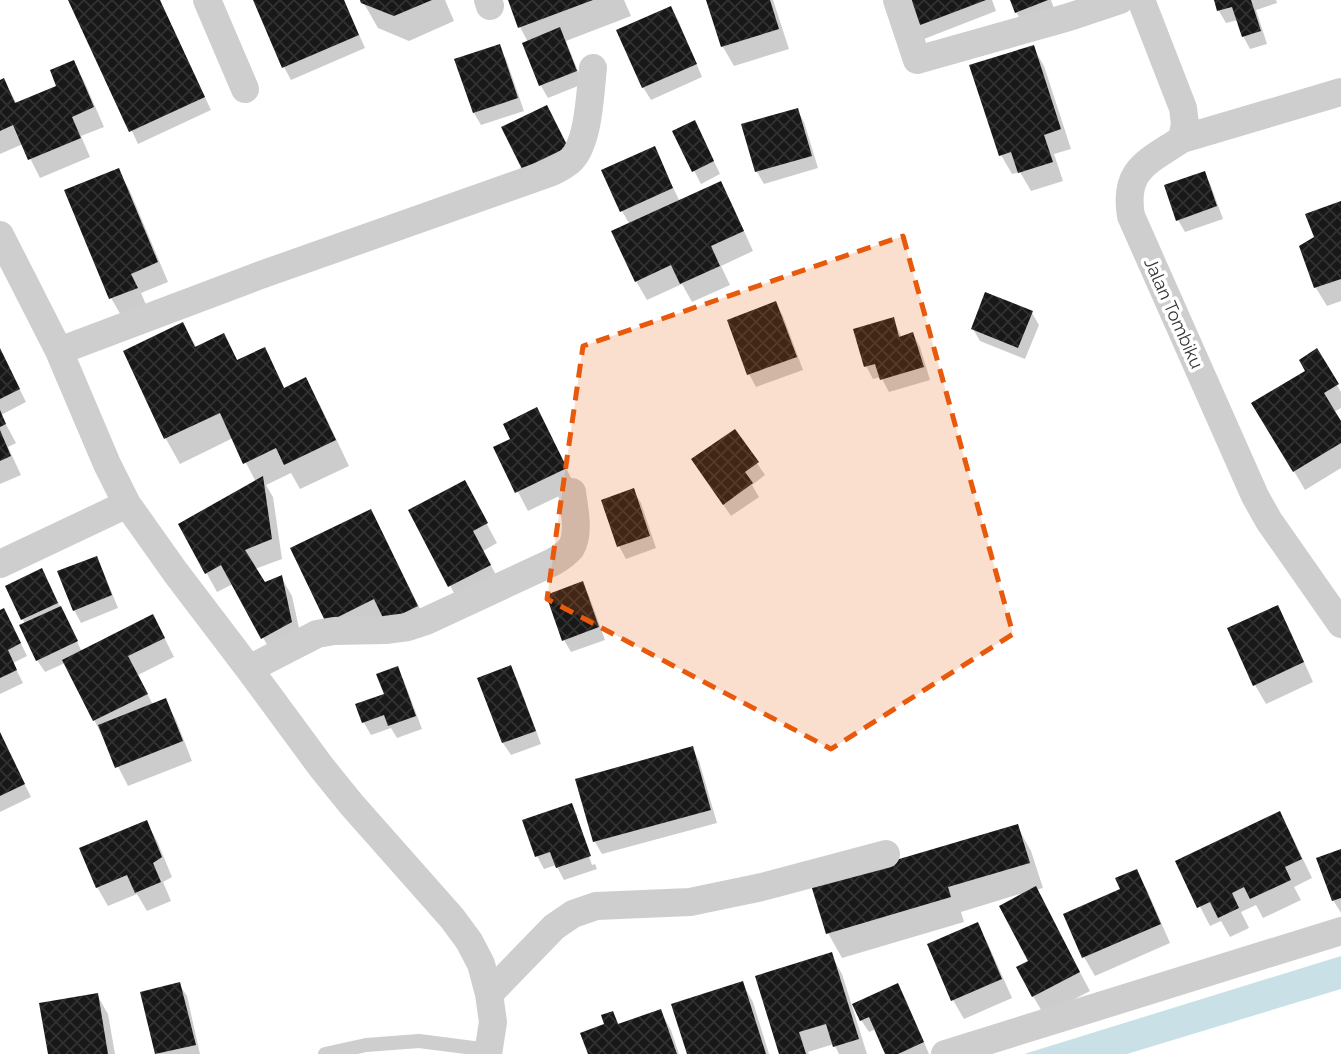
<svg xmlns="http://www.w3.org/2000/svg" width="1341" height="1054" font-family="Raleway,sans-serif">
  <defs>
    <pattern id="building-cross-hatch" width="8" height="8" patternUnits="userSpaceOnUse" patternTransform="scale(1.75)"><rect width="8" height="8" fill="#181818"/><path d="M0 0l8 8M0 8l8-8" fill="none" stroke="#313131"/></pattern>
  </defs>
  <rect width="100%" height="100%" fill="#fff"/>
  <path fill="#c9e1e6" d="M1341,956V989L1127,1054H1024Z"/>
  <path fill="#0003" d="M70,0H159L211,110L138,144Z
    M255,0H344L365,48L291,80L284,67Z
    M362,0H445L454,21L409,41L378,28Z
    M510,0H624L631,16L566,41L583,84L548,98L541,86L524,44L528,42L520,27Z
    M708,0H773L789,49L734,66L723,47Z
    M907,0H992L996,11L924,39Z
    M1011,0H1051L1058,20L1027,31L1016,12Z
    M1216,0H1276L1277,3L1256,10L1267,44L1250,49L1243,36L1238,20L1226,23L1219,11Z
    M671,8L678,20L702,77L651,100L643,87Z
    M499,46L506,59L524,111L481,125L474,113L457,60Z
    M1033,47L1044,66L1071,149L1054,154L1063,181L1031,191L1020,172L1012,174L1001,155Z
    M73,62L84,81L104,127L81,136L90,157L40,178L23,144L0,154V82L4,81L17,104L59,87Z
    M547,107L573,160L530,181L504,128Z
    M797,110L804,122L818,168L764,184L757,172L743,125Z
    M674,132L701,134L720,174L701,184Z
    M654,148L680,202L720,184L731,202L753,251L721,266L730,285L692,302L682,284L647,300L636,281L630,225L622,211Z
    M118,170L129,189L168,282L141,293L147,307L122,317L111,298Z
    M1204,173L1211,186L1223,219L1185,232L1178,220Z
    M1341,203V301L1327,306L1316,288L1301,247L1316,238Z
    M776,304L783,316L803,370L756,387L749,374L729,321Z
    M1032,313L1039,325L1025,359L980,341L973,329Z
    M893,319L902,338L913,334L920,347L930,380L889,392L881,377L873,379L866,366Z
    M183,324L197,348L223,336L238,361L264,349L285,389L306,380L320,405L349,466L300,489L291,473L266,485L273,497L282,559L255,569L264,584L281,577L292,596L302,642L274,657L233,584L217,592L180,525L256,482L233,438L180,464L166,439L125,352Z
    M0,350L26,402L1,415L16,443L8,447L21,475L0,484Z
    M1317,351L1341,392V408L1334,412L1341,425V468L1305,490L1254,403L1308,372Z
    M537,409L576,488L528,511L495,448L512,440Z
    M735,431L765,475L752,485L759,497L731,516L701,472Z
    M633,490L641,503L656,548L626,559L619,546L603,501Z
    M475,502L497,543L483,551L501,584L461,606L410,511Z
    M381,530L428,625L328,622Z
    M96,558L103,571L118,608L81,623L74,610Z
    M49,583L82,652L163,635L174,657L138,675L153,705L165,701L176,720L192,761L128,786L65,663L45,672L37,660L25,624L7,587Z
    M582,583L589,596L605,640L571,652L564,640Z
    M1277,607L1288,626L1313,682L1266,704L1255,685Z
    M0,612L11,623L27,656L13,663L23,683L0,694Z
    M510,667L517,679L541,744L511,755L503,743L479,679Z
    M397,668L404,681L422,729L397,738L391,728L371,735L364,723L357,705L386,695Z
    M0,735L31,797L0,812Z
    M692,748L699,761L717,823L602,854L595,842L577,780Z
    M571,805L578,816H575L592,865L595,864L597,869L564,880L556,865L544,869L537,856Z
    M1279,813L1290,832L1312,878L1294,887L1301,900L1263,918L1256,905L1241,912L1249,928L1230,937L1221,921L1210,926L1177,862Z
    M146,822L157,841L172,877L163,882L171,901L147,911L137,894L108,906L97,887Z
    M1017,826L1031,851L1043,888L1036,890L1090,991L1044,1015L1033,996L1030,962L1020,894L961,912L964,922L842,958L828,933Z
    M1341,851V913L1333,900Z
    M1136,871L1147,890L1170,943L1095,976L1084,957L1122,890Z
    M977,925L988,944L1012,998L964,1019L953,1000Z
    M831,955L842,974L867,1054H839L834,1044L808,1052L809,1054H780Z
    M742,983L753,1002L769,1054H688Z
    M179,984L187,996L200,1054H157L142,993Z
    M898,986L905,998L929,1054H887L876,1029L869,1032L861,1020Z
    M97,995L108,1014L115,1054H50Z
    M660,1011L671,1030L679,1054H590L613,1013L619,1025Z"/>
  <path fill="url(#building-cross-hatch)" d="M68,0H160L205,97L129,132Z
    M253,0H344L359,35L282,68Z
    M360,0H432L394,16L361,3Z
    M508,0H593L518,28Z
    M706,0H770L779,29L721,47Z
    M905,0H986L915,27Z
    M1010,0H1048L1015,13Z
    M1214,0H1251L1261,31L1242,37L1232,7L1217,11Z
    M671,6L697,64L642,88L616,30Z
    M560,27L577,71L539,86L522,43Z
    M500,44L518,98L473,113L454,59Z
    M1034,45L1061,129L1044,135L1053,162L1018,173L1011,152L999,156L969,65Z
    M74,60L94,107L72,117L81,138L28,160L13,125L0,131V80L4,78L15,103L56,86L50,70Z
    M547,105L568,147L522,169L501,127Z
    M798,108L812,156L755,172L741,124Z
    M695,120L714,161L692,172L672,131Z
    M655,146L673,188L620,212L601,170Z
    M119,168L158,262L131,274L138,288L109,299L64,190Z
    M1205,171L1217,206L1176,221L1164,185Z
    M721,181L744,231L711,246L720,266L680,284L671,265L635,282L611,231Z
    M1341,201V279L1314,288L1299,246L1314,237L1305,214Z
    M985,292L1033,311L1018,348L971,329Z
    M776,301L797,357L747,375L727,320Z
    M894,317L899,337L913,332L924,367L880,380L875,364L864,367L853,329Z
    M183,322L195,347L224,333L237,360L265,347L284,388L306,377L336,440L284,465L276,448L243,464L220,413L164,439L123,351Z
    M0,348L20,389L0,399Z
    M1317,348L1339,384L1324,393L1341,421V443L1293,472L1251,403L1305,371L1299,360Z
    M537,407L567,468L515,493L493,447L510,439L503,424Z
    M0,410L6,424L0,427Z
    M735,429L759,462L745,472L753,483L723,505L691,459Z
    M0,430L11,456L0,461Z
    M263,476L272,539L245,550L265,582L282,575L292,622L261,639L221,565L205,574L178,524Z
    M465,480L488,523L473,531L491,565L448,587L408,510Z
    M634,488L650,536L617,547L601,500Z
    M371,509L418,606L385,622L374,599L326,623L290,548Z
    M97,556L112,595L73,611L57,571Z
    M42,568L58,603L21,620L5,586Z
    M583,581L599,627L562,641L546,595Z
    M1278,605L1304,662L1253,686L1227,628Z
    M61,606L78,641L36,661L19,625Z
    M4,608L21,643L8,650L17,670L0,678V610Z
    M153,614L165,638L128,656L148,694L93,721L62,660Z
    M511,665L536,731L502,743L477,678Z
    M398,666L416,716L388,726L384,715L362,723L355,704L384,694L376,674Z
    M166,698L183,741L115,768L98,725Z
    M0,732L25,784L0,796Z
    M693,746L711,810L593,842L575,779Z
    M572,803L591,856L556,868L550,852L535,857L522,820Z
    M1280,811L1302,859L1285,867L1291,880L1250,899L1244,887L1232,893L1239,908L1218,918L1210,902L1197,908L1175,861Z
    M147,820L162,857L153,863L161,882L135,893L127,875L96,888L79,848Z
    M1018,824L1030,863L948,887L951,897L826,934L811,885Z
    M1341,849V898L1332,901L1316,858Z
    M1137,869L1161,924L1082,958L1063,914L1120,889L1115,878Z
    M1036,886L1080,972L1032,997L1016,967L1028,961L999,906Z
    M978,922L1002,979L951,1001L927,944Z
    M832,952L859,1039L833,1047L826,1024L799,1032L806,1054H779L755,976Z
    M743,981L766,1054H687L671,1004Z
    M180,982L196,1045L155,1054L140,992Z
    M898,983L924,1042L898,1054H885L869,1017L860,1021L852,1004Z
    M98,993L108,1054H48L39,1003Z
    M661,1009L677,1054H588L580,1033L604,1024L601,1015L613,1011L618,1024Z"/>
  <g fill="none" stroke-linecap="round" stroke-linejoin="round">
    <path stroke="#cecece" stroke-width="14" d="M325,1054L366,1045L419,1041L489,1050"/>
    <path stroke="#cecece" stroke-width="28" d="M207,0L245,89
      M488,0L490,6
      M897,0L917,60L1069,17L1120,0
      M1141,0L1183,108L1185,124L1182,139C1148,162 1123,169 1131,216L1255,496L1269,521L1341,624
      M1182,139L1341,92
      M0,235L59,351L107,464L127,504L176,573L249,669L322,768L352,805L452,918L469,941L481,964L489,994L493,1022L488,1054
      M59,351L258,276L552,172C558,169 566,165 571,160C589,143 590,92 593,68
      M0,564L127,504
      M249,669L317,634L334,631L385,630L408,627L426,621L553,562C560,558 566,554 571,548C580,533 574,508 572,492
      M489,994L554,927L573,914L596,906L690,902L762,887L886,854
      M945,1054L1341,931"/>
  </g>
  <path fill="#e8590c" fill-opacity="0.2" stroke="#e8590c" stroke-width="5" stroke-dasharray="14 9" stroke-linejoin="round" d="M903,236L1013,634L831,749L547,599L583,346Z"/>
  <g text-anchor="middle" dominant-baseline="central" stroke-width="7" stroke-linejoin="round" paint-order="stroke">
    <g font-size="18" fill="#313131" stroke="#fff">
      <text transform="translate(1174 313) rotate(66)">Jalan Tombiku</text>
    </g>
  </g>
</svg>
